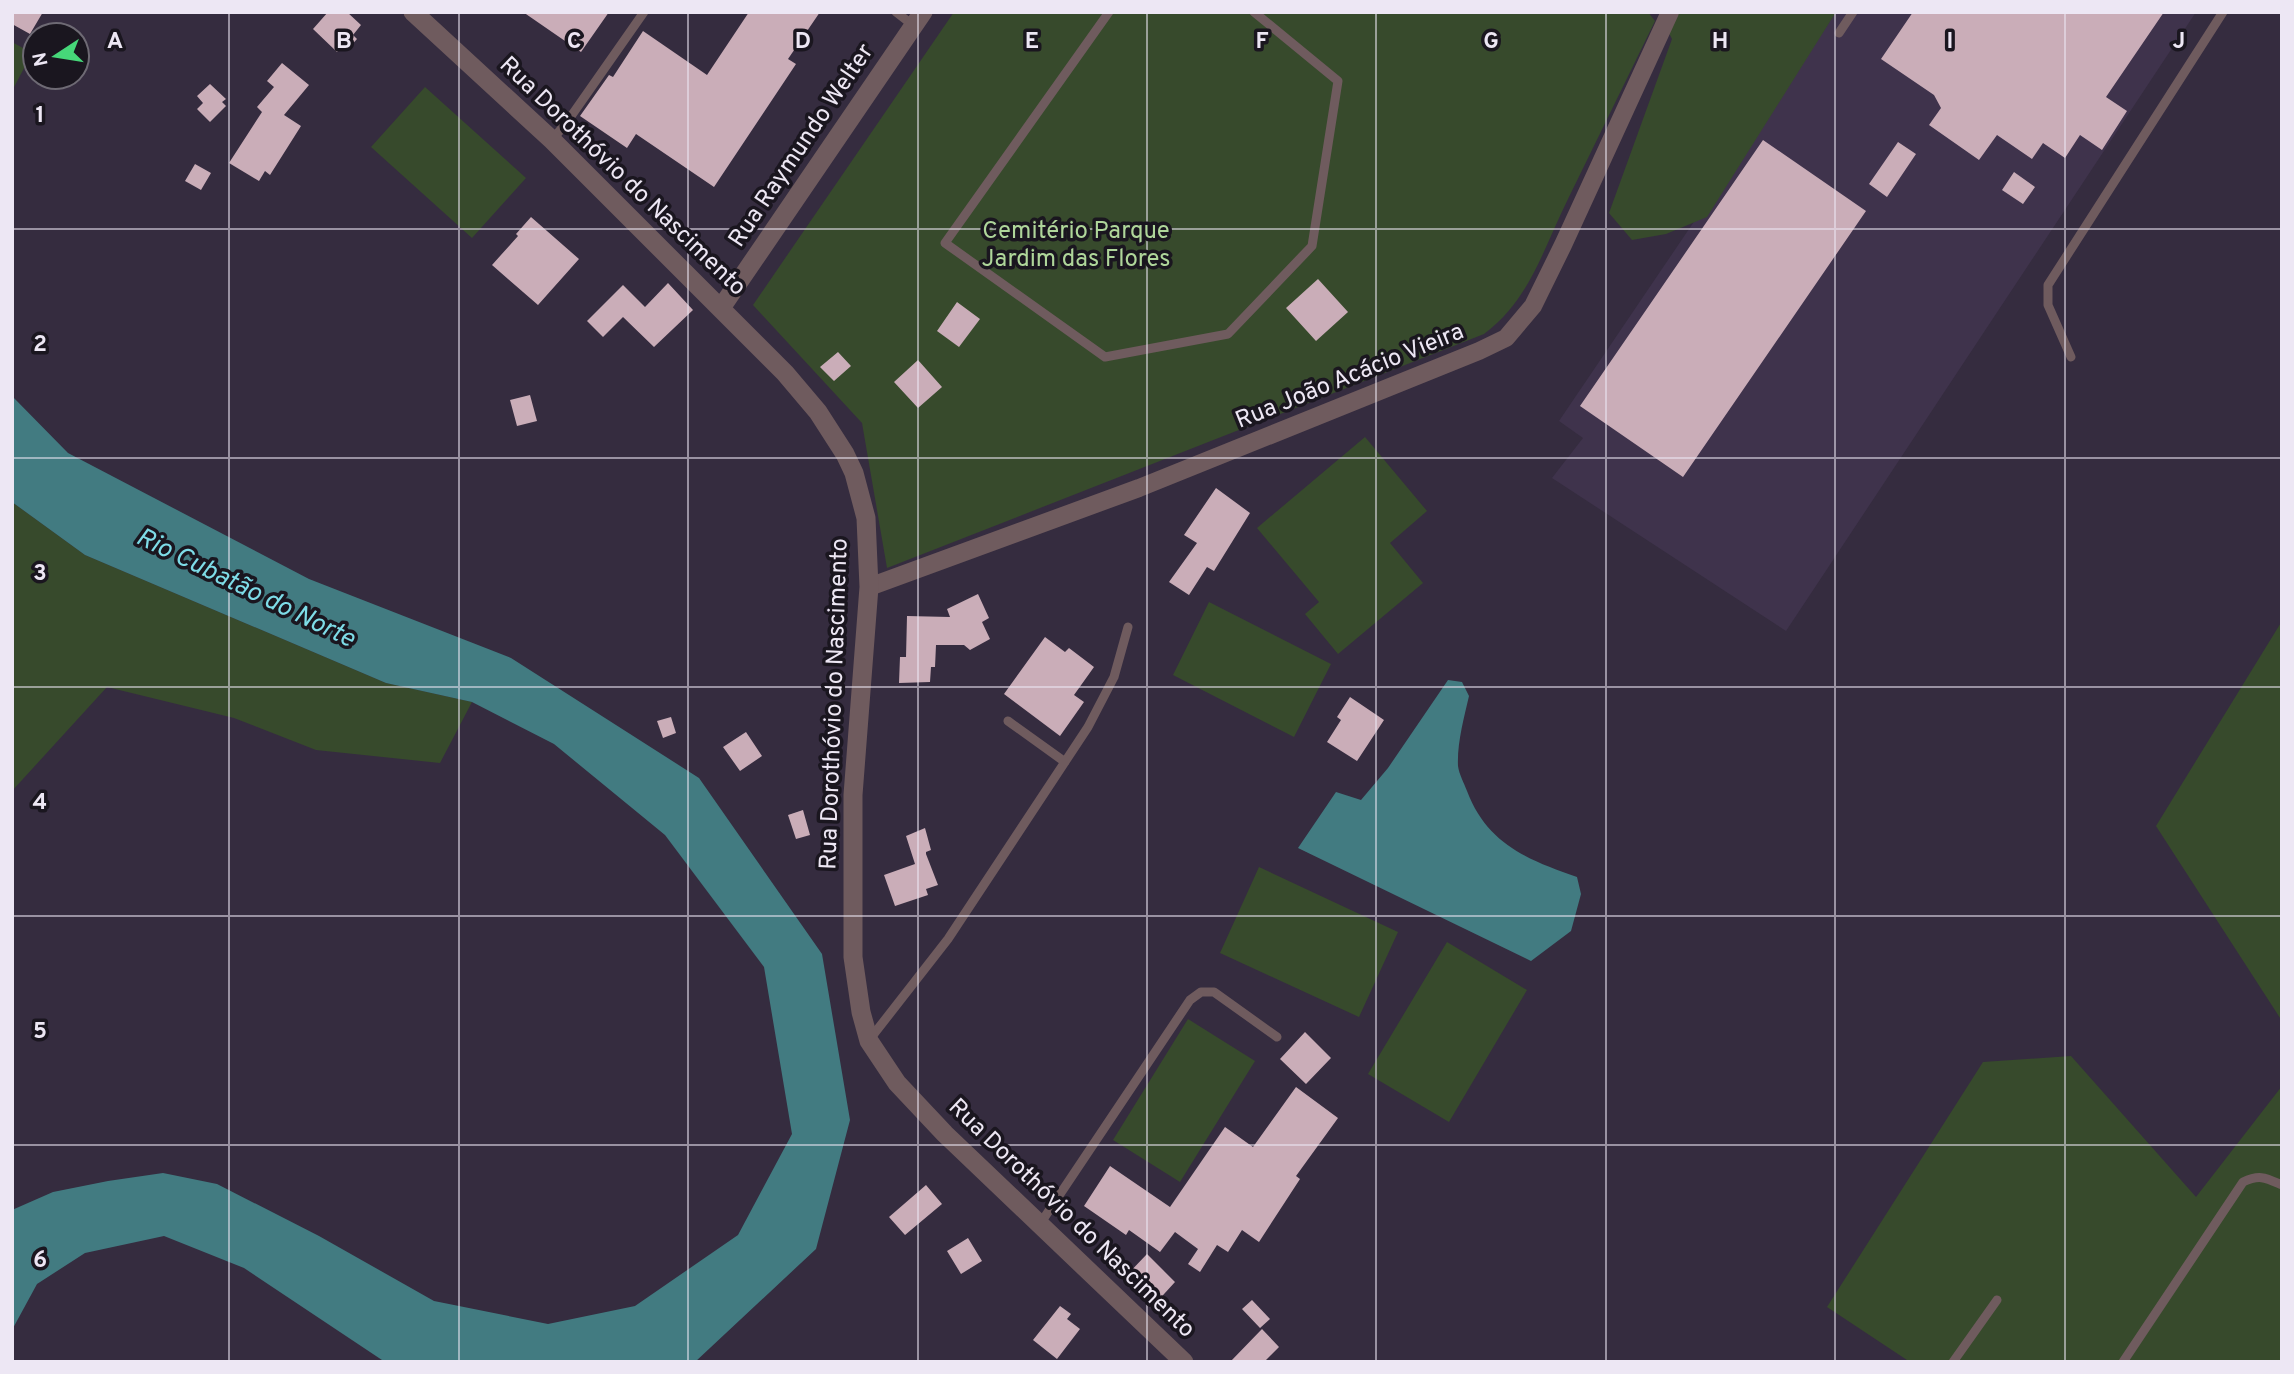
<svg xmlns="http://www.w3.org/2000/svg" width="2294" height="1374" font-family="Overpass,sans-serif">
  <rect width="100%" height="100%" fill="#352c3f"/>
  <path fill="#3f334c" d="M1836,12H2196L1786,631L1552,478L1583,438L1559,421Z"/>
  <path fill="#374a2c" d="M954,12H1648L1655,21C1626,80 1597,140 1568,199C1543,249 1530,300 1484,334L887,568L862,423L753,305Z
    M1658,12H1836L1707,217L1666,234L1632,240L1609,213L1672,39Z
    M12,42L32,53L12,91Z
    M425,87L526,178L472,238L371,147Z
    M1365,437L1427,511L1390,543L1423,583L1338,654L1305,614L1319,602L1257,528Z
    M12,502L85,555L386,683L472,702L440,763L316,750L234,718L107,687L12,791Z
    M1209,602L1331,664L1294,737L1173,675Z
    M2282,621V1021L2156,826Z
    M1259,867L1398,932L1359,1017L1220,953Z
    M1447,942L1527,990L1449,1122L1368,1074Z
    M1188,1019L1255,1061L1180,1182L1113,1140Z
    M2071,1056L2196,1197L2282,1086V1362H1910L1827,1307L1983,1062Z"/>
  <path fill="#427b81" d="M12,396L68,453L309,579L511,658L699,778L822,954L850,1120L816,1249L695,1362H385L244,1268L164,1236L85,1253L37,1284L12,1330V1210L53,1192L108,1181L163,1173L217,1184L319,1236L434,1301L548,1324L635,1306L738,1235L792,1134L764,967L665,835L554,744L472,702L386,683L85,555L12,502Z
    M1448,680L1462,682L1469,696C1464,718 1457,743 1458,766C1459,774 1464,783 1467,791C1487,844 1528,860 1577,877L1581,894L1571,931L1531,961L1298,848L1336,792L1361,800L1388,768Z"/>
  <path fill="#caadb8" d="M12,12H43L30,34L12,24Z
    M328,12H347L361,25L353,35L357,39L348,49L343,45L337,52L313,29Z
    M523,12H609L581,52Z
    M749,12H820L788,59L796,64L714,187L636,134L627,148L580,116L609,75L613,77L643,31L707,75Z
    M1913,12H2164L2106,97L2127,111L2102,150L2080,135L2065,158L2043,143L2032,159L1997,135L1979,160L1929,125L1941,108L1934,95L1881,59Z
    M282,63L309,85L284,115L301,126L270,175L265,171L259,181L229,163L262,112L257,107L274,87L267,81Z
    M210,84L226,99L222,102L226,106L210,122L197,109L203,103L197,96Z
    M1763,140L1866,211L1683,477L1580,406Z
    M1898,142L1916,154L1887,197L1869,184Z
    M195,164L211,173L201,190L185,181Z
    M2014,172L2035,187L2023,204L2002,190Z
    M531,217L579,259L538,305L492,265L518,236L516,234Z
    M1318,279L1348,312L1316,341L1286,308Z
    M668,283L693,310L654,347L623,317L603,337L587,321L623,285L645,307Z
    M957,302L980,319L959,347L937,331Z
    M838,352L851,366L834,381L820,367Z
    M918,360L942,387L918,408L894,382Z
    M530,395L537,421L517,426L510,400Z
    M1216,488L1250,513L1214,571L1207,567L1189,595L1169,582L1197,543L1184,535Z
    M978,594L989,618L982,622L990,639L970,650L964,645H936L935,667H931L930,682L899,683L900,657H906L907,616L950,617L947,609Z
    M1045,637L1065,652L1069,648L1094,667L1074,695L1084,702L1060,736L1004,694Z
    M1350,697L1384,720L1357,761L1327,742L1341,720L1337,717Z
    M671,717L676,733L663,738L657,721Z
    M746,732L762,756L740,771L723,747Z
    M803,810L810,835L796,839L788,815Z
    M925,828L931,850L926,852V854L938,885L926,889L928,895L895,906L884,875L915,864L906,836Z
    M1305,1032L1331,1058L1306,1084L1280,1059Z
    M1296,1087L1338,1118L1296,1176L1300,1179L1259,1242L1242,1230L1228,1252L1217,1245L1200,1272L1188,1264L1198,1249L1175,1232L1160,1252L1129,1230L1126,1235L1084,1206L1110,1166L1170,1207L1225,1127L1253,1147Z
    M926,1185L942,1204L905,1235L889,1217Z
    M968,1238L982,1261L961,1274L947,1251Z
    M1147,1254L1175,1282L1154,1305L1125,1277Z
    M1252,1300L1270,1319L1260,1328L1242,1309Z
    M1060,1306L1071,1314L1067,1319L1080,1329L1057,1359L1033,1340Z
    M1262,1329L1279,1347L1264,1362H1230Z"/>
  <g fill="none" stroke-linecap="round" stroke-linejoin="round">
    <path stroke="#6f5b5e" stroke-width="9" d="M896,12L914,26
      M1109,12L945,243L1105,357L1228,334L1312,246L1338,81L1254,12
      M1839,33L1853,12
      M552,140L567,122L644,12
      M2071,357L2048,305V285L2223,12
      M1008,721L1065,762
      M870,1039L948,939L1088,727L1114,677L1128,627
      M1040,1224L1190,1000L1201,992H1214L1277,1037
      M1953,1362L1997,1300
      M2123,1362L2243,1182C2260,1174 2266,1178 2282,1185"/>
    <path stroke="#6f5b5e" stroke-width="18" d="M869,587L1139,488L1479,351L1506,338L1533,306L1563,245L1670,12"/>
    <path stroke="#6f5b5e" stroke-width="19" d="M413,12L552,140L785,373L818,412L845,454L854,473L866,518L869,587L853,795V957L861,1012L869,1041L897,1083L945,1134L1184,1362
      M721,308L923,12"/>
  </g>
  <path fill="none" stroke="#ede7f4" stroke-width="2" stroke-opacity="0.55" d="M229,12V1362M459,12V1362M688,12V1362M918,12V1362M1147,12V1362M1376,12V1362M1606,12V1362M1835,12V1362M2065,12V1362M12,229H2282M12,458H2282M12,687H2282M12,916H2282M12,1145H2282"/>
  <g text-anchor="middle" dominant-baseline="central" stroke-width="7" stroke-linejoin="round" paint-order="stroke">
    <g font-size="24" fill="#ede7f4" stroke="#1a161f">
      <text transform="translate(802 146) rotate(-56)">Rua Raymundo Welter</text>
      <text transform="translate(622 177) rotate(44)">Rua Dorothóvio do Nascimento</text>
      <text transform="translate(1350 377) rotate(-22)">Rua João Acácio Vieira</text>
      <text transform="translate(835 704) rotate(-88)">Rua Dorothóvio do Nascimento</text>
      <text transform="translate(1071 1219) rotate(44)">Rua Dorothóvio do Nascimento</text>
    </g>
    <g font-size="24" fill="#afd69a" stroke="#1a161f">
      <text x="1076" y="232">Cemitério Parque<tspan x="1076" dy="28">Jardim das Flores</tspan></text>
    </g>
    <g font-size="26" font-style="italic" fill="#7edce7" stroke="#1a161f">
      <text transform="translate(245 589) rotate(26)">Rio Cubatão do Norte</text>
    </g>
  </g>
  <g font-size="23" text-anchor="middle" font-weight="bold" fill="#ede7f4" stroke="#1a161f" stroke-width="7" stroke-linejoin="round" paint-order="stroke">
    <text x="115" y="48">A</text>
    <text x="344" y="48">B</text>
    <text x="574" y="48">C</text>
    <text x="803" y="48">D</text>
    <text x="1032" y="48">E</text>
    <text x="1262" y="48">F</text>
    <text x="1491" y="48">G</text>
    <text x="1720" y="48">H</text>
    <text x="1950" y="48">I</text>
    <text x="2179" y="48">J</text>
    <text x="40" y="122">1</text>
    <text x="40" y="351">2</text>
    <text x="40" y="580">3</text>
    <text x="40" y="809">4</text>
    <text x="40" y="1038">5</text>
    <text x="40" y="1267">6</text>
  </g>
  <rect width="2294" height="1374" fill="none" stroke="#ede7f4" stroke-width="28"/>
  <g transform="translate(56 56) rotate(258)"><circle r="33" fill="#1a161f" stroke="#6e6a74" stroke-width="2"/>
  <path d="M0-5L12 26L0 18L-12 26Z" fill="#46d779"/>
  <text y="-10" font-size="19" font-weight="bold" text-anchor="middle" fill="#ede7f4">N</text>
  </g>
</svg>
